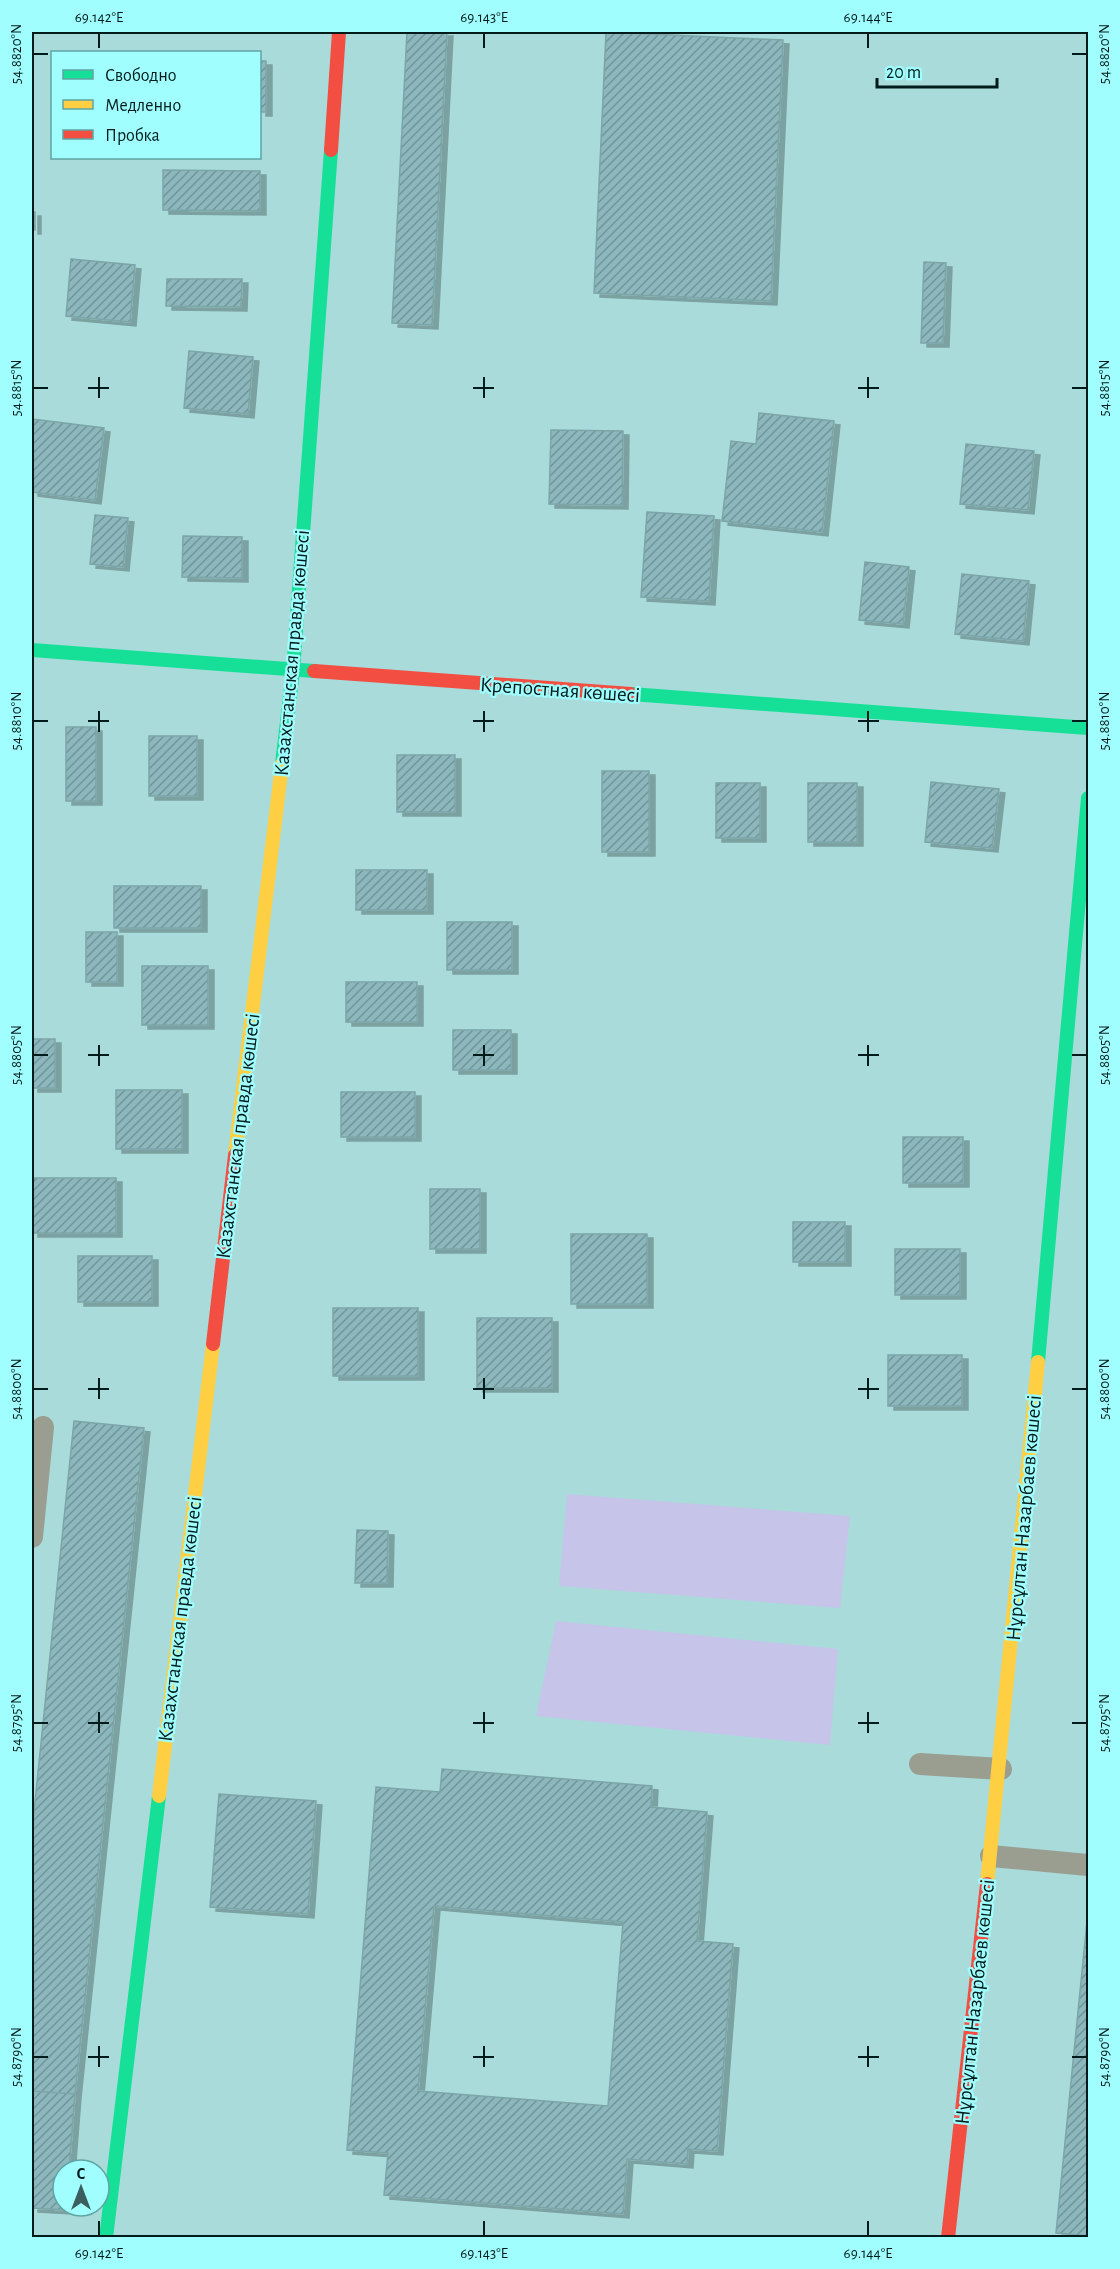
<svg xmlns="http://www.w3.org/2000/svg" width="1120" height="2269" font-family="'Alegreya Sans',sans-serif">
  <defs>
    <pattern id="building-hatch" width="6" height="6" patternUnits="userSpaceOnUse" patternTransform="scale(1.5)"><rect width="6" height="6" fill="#8cb8bd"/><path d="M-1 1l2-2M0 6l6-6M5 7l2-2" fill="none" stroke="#709599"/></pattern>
    <filter id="shadow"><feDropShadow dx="6" dy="4" stdDeviation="0" flood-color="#0004"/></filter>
  </defs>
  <rect width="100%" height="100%" fill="#a9dbdb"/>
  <path fill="#c6c4e8" d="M567,1494L850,1516L840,1608L559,1586Z
    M556,1621L838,1649L830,1745L536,1716Z"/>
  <path fill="url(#building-hatch)" stroke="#7ca5a8" stroke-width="1.5" fill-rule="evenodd" filter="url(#shadow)" d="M407,32H447L432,325L392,323Z
    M606,32L783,40L771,301L594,293Z
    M260,61H266V112H260Z
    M163,170L260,171V211L163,210Z
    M32,212H35V230H32Z
    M71,259L135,265L130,322L66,316Z
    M924,262L946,263L943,343H921Z
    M167,279H242L241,307L166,306Z
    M189,351L253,357L248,414L184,408Z
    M759,413L834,421L822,532L722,521L731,441L756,444Z
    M32,419L104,428L95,500L32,492Z
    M551,430L623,431L622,505L549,504Z
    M966,444L1034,451L1028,510L960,504Z
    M647,512L714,516L709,601L641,597Z
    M95,515L128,518L123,567L90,564Z
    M183,536L242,537V578L182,577Z
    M865,562L909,567L903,624L859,620Z
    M962,574L1029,581L1023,641L955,634Z
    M66,727H96V801H66Z
    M149,736H197V796H149Z
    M397,755H455V812H397Z
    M602,771H649V852H602Z
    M931,782L999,789L992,848L925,842Z
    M716,783H760V838H716Z
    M808,783H857V842H808Z
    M356,870H427V910H356Z
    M114,886H201V928H114Z
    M447,922H512V970H447Z
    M86,932H117V982H86Z
    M142,966H208V1025H142Z
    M346,982H417V1022H346Z
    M453,1030H511V1070H453Z
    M32,1039H55V1088H32Z
    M116,1090H182V1149H116Z
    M341,1092H415V1137H341Z
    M903,1137H963V1183H903Z
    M32,1178H116V1233H32Z
    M430,1189H480V1249H430Z
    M793,1222H845V1262H793Z
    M571,1234H647V1304H571Z
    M895,1249H960V1295H895Z
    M78,1256H152V1302H78Z
    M333,1308H418V1376H333Z
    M477,1318H552V1388H477Z
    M888,1355H962V1406H888Z
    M74,1421L144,1428L75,2094L32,2091V1831Z
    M357,1530L388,1531L387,1583H355Z
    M442,1769L652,1786L651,1807L707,1812L697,1941L733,1944L717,2151L688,2149L687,2164L627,2159L623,2214L384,2195L388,2153L347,2150L376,1787L440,1792ZM434,1906L623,1922L608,2106L418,2091Z
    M219,1794L316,1801L308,1914L210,1907Z
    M1088,1911V2236L1056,2233Z
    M32,2091L75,2094L69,2170H63V2206H67L66,2210L32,2208Z"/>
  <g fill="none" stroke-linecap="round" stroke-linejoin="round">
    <path stroke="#999e90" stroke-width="22" d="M32,1537L43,1427
      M920,1764L1001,1769
      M991,1856L1088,1865"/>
    <path stroke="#16e098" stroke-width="14" d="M32,650L314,671
      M631,694L1088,728
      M282,764L293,671L331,150
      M1038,1362L1088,798
      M106,2238L159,1796"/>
    <path stroke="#ffcf43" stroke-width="14" d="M235,1155L282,764
      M159,1796L213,1344
      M987,1884L1038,1362"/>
    <path stroke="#f24e42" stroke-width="14" d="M331,150L339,32
      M314,671L631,694
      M213,1344L235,1155
      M948,2238L987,1884"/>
  </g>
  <path fill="none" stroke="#001b1b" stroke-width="2" d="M99,33V48M484,33V48M868,33V48M33,54H48M1072,54H1087M99,377V398M484,377V398M868,377V398M33,388H48M88,388H109M473,388H494M858,388H879M1072,388H1087M99,711V732M484,711V732M868,711V732M33,721H48M88,721H109M473,721H494M858,721H879M1072,721H1087M99,1045V1066M484,1045V1066M868,1045V1066M33,1055H48M88,1055H109M473,1055H494M858,1055H879M1072,1055H1087M99,1378V1399M484,1378V1399M868,1378V1399M33,1389H48M88,1389H109M473,1389H494M858,1389H879M1072,1389H1087M99,1712V1733M484,1712V1733M868,1712V1733M33,1723H48M88,1723H109M473,1723H494M858,1723H879M1072,1723H1087M99,2046V2067M484,2046V2067M868,2046V2067M33,2057H48M88,2057H109M473,2057H494M858,2057H879M1072,2057H1087M99,2221V2236M484,2221V2236M868,2221V2236"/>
  <g text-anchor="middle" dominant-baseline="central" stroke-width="4.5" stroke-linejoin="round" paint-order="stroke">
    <g font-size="21" fill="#001b1b" stroke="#a0fffe">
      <text transform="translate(292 653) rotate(-85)">Казахстанская правда көшесі</text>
      <text transform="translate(560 690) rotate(4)">Крепостная көшесі</text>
      <text transform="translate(238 1136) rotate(-83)">Казахстанская правда көшесі</text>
      <text transform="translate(1024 1518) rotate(-85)">Нұрсұлтан Назарбаев көшесі</text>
      <text transform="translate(180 1619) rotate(-83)">Казахстанская правда көшесі</text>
      <text transform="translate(975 2002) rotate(-84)">Нұрсұлтан Назарбаев көшесі</text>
    </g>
  </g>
  <rect width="1120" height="2269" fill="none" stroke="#a0fffe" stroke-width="66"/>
  <rect x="51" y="51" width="210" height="108" fill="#a0fffe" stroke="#60a4a3" stroke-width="1.5"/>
  <rect x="63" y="70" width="30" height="9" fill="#16e098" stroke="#60a4a3" stroke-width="1.5"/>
  <text x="105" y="81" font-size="18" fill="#001b1b">Свободно</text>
  <rect x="63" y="100" width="30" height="9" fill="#ffcf43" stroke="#60a4a3" stroke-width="1.5"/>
  <text x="105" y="111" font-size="18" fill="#001b1b">Медленно</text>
  <rect x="63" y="130" width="30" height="9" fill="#f24e42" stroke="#60a4a3" stroke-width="1.5"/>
  <text x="105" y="141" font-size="18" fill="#001b1b">Пробка</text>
  <g transform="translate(81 2188)"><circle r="28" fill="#a0fffe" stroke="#60a4a3" stroke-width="1.5"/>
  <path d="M0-4.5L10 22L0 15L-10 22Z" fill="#3b5e5e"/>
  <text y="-9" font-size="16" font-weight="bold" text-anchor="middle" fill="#001b1b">С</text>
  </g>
  <path d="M877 78v9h120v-9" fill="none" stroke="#001b1b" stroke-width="3"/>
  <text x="886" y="78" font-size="18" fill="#001b1b" stroke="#a0fffe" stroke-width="4.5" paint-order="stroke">20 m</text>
  <rect x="33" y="33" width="1054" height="2203" fill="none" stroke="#001b1b" stroke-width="2"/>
  <g font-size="15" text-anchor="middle" fill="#001b1b">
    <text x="99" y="22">69.142°E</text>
    <text x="484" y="22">69.143°E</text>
    <text x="868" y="22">69.144°E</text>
    <text transform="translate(16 54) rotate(-90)" y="5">54.8820°N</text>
    <text transform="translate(1104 54) rotate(-90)" y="5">54.8820°N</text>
    <text transform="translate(16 388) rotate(-90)" y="5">54.8815°N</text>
    <text transform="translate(1104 388) rotate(-90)" y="5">54.8815°N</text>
    <text transform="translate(16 721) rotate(-90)" y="5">54.8810°N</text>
    <text transform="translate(1104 721) rotate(-90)" y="5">54.8810°N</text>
    <text transform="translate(16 1055) rotate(-90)" y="5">54.8805°N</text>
    <text transform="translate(1104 1055) rotate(-90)" y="5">54.8805°N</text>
    <text transform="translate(16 1389) rotate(-90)" y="5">54.8800°N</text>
    <text transform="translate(1104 1389) rotate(-90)" y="5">54.8800°N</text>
    <text transform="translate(16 1723) rotate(-90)" y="5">54.8795°N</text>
    <text transform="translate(1104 1723) rotate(-90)" y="5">54.8795°N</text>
    <text transform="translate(16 2057) rotate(-90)" y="5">54.8790°N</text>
    <text transform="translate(1104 2057) rotate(-90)" y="5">54.8790°N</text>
    <text x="99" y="2258">69.142°E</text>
    <text x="484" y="2258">69.143°E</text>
    <text x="868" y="2258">69.144°E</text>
  </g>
</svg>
